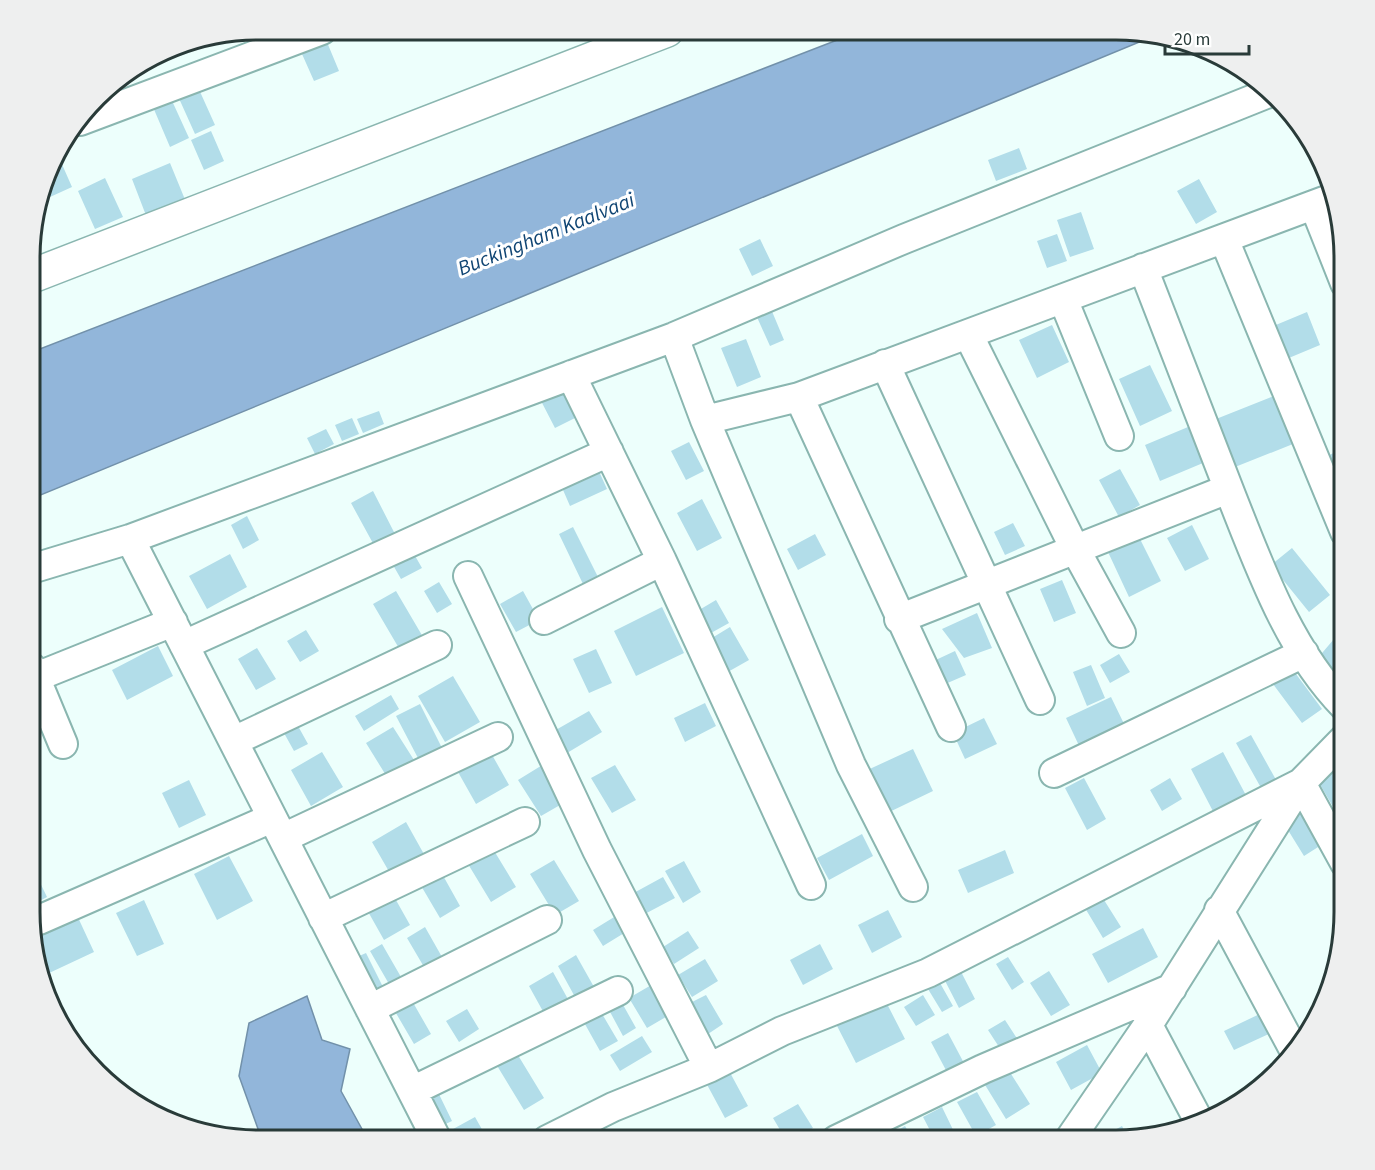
<svg xmlns="http://www.w3.org/2000/svg" width="1375" height="1170" font-family="'Source Sans 3',sans-serif">
  <rect width="100%" height="100%" fill="#edfffc"/>
  <path fill="#92b6da" stroke="#7291aa" stroke-width="1.5" d="M863,30L1132,31L1154,36L31,499L32,352Z
    M307,996L322,1040L350,1049L341,1091L368,1140H262L239,1076L249,1023Z"/>
  <path fill="#b2dde9" d="M324,35L339,71L314,81L298,45Z
    M197,85L215,125L195,134L177,94Z
    M168,92L189,138L170,147L150,100Z
    M211,131L224,161L204,170L191,140Z
    M1019,148L1027,169L996,181L988,160Z
    M57,153L72,187L50,197L46,187Z
    M170,163L186,202L147,218L132,179Z
    M105,178L123,217L95,229L78,191Z
    M1199,179L1217,212L1196,224L1177,191Z
    M1081,212L1094,249L1070,257L1057,220Z
    M1057,234L1067,261L1047,268L1037,241Z
    M760,239L773,266L752,276L739,249Z
    M771,309L784,340L770,346L756,315Z
    M1307,312L1320,345L1284,360L1271,327Z
    M1052,325L1069,362L1037,378L1019,340Z
    M746,339L761,377L737,387L721,348Z
    M1150,365L1172,411L1140,426L1119,379Z
    M563,388L577,417L555,428L540,399Z
    M1274,396L1293,444L1225,471L1206,423Z
    M379,411L384,424L363,433L357,419Z
    M352,418L359,434L342,441L335,425Z
    M1188,427L1203,463L1160,481L1145,445Z
    M326,429L334,444L315,454L307,438Z
    M689,442L704,471L686,480L671,451Z
    M1345,447V499L1322,459Z
    M597,467L607,489L570,506L560,483Z
    M1120,469L1140,505L1119,517L1099,480Z
    M373,491L396,536L375,547L351,503Z
    M702,499L722,538L697,551L677,513Z
    M247,516L259,540L243,549L231,525Z
    M1013,523L1025,546L1005,555L994,532Z
    M1192,525L1209,559L1185,571L1167,538Z
    M573,527L598,577L583,584L559,534Z
    M815,534L826,555L798,570L787,549Z
    M1139,537L1161,581L1129,597L1108,552Z
    M410,547L422,568L401,579L389,558Z
    M1292,548L1330,595L1309,612L1271,565Z
    M230,554L247,587L207,609L189,576Z
    M1062,580L1076,613L1054,622L1040,589Z
    M439,582L452,604L437,613L424,591Z
    M396,591L423,637L400,650L373,604Z
    M523,591L539,620L516,632L500,604Z
    M716,600L729,623L702,638L689,616Z
    M662,607L684,653L636,676L614,631Z
    M977,613L992,648L964,658L942,629Z
    M1345,626V682L1317,659Z
    M730,627L749,660L726,673L707,641Z
    M306,630L319,651L300,662L287,641Z
    M158,646L173,676L127,700L112,670Z
    M257,648L276,679L256,690L238,659Z
    M596,649L612,683L589,693L573,659Z
    M955,651L966,675L936,688L925,665Z
    M1119,654L1130,672L1110,683L1100,665Z
    M1091,665L1105,698L1087,706L1073,672Z
    M1293,670L1322,709L1302,723L1273,684Z
    M453,676L480,722L445,742L418,696Z
    M391,695L399,709L364,731L355,716Z
    M1111,697L1128,732L1082,752L1066,718Z
    M705,703L716,726L685,742L674,718Z
    M420,704L442,748L419,760L396,716Z
    M589,711L602,732L567,753L554,731Z
    M984,718L997,744L965,759L953,733Z
    M298,726L308,744L294,751L284,733Z
    M393,727L414,760L387,777L366,743Z
    M1251,735L1280,787L1265,795L1236,743Z
    M913,749L933,791L881,816L861,773Z
    M322,752L343,787L311,806L291,770Z
    M1223,752L1249,801L1216,817L1191,769Z
    M491,753L509,785L476,804L458,772Z
    M544,764L567,801L541,816L518,780Z
    M615,765L636,800L612,813L591,778Z
    M1340,767L1345,775L1343,824L1318,781Z
    M1084,778L1106,819L1087,830L1065,788Z
    M1170,778L1182,799L1162,811L1150,790Z
    M189,780L206,815L179,828L162,793Z
    M1304,808L1326,842L1304,856L1283,822Z
    M406,822L425,856L391,875L372,842Z
    M862,834L873,856L829,880L817,858Z
    M493,849L516,887L491,902L468,864Z
    M1005,850L1014,873L968,893L958,870Z
    M229,856L253,901L217,920L194,874Z
    M554,860L579,901L555,915L530,874Z
    M684,861L701,892L683,903L665,871Z
    M31,864L47,897L34,904L31,897Z
    M441,872L460,906L440,918L420,884Z
    M663,877L675,898L641,916L630,895Z
    M1099,892L1121,927L1103,938L1082,903Z
    M392,893L410,925L384,940L366,908Z
    M144,900L164,944L137,956L116,913Z
    M888,910L902,937L872,953L858,925Z
    M75,911L94,952L47,974L36,951L32,931Z
    M624,911L634,927L603,946L593,930Z
    M425,927L442,957L424,967L407,938Z
    M1143,928L1158,957L1108,983L1092,954Z
    M688,931L699,948L674,964L663,947Z
    M382,944L401,977L389,984L370,951Z
    M820,944L833,969L803,985L790,960Z
    M366,953L384,989L368,997L350,960Z
    M576,955L594,987L575,997L558,966Z
    M1008,957L1024,982L1012,990L996,964Z
    M705,959L718,981L692,997L678,975Z
    M957,964L975,999L959,1008L941,973Z
    M1049,971L1070,1005L1051,1016L1030,983Z
    M553,972L569,1001L545,1015L529,986Z
    M940,983L953,1006L942,1012L928,989Z
    M653,984L671,1014L647,1028L629,998Z
    M706,995L723,1024L708,1034L690,1003Z
    M923,995L935,1015L916,1026L904,1007Z
    M883,996L905,1039L856,1063L834,1020Z
    M411,999L431,1034L414,1044L393,1008Z
    M622,1003L636,1028L623,1036L609,1010Z
    M598,1007L618,1041L600,1051L581,1017Z
    M467,1009L479,1029L459,1042L446,1021Z
    M1266,1011L1275,1031L1234,1050L1224,1031Z
    M1005,1020L1018,1040L1001,1050L988,1030Z
    M948,1033L965,1065L948,1074L931,1042Z
    M642,1036L652,1052L620,1071L610,1055Z
    M1087,1045L1102,1073L1071,1090L1056,1062Z
    M513,1047L544,1098L524,1110L493,1059Z
    M1006,1066L1030,1104L1006,1119L982,1080Z
    M727,1067L748,1106L725,1118L704,1079Z
    M435,1086L452,1121L433,1130L416,1095Z
    M977,1092L996,1125L976,1136L957,1102Z
    M798,1104L813,1128L793,1140H786L773,1118Z
    M942,1107L958,1140H935L923,1117Z
    M475,1117L488,1140H447L444,1134Z
    M905,1126L913,1140H887L886,1137Z
    M1122,1126L1129,1140H1096Z
    M597,1127L605,1140H576Z
    M687,1132L691,1140H673Z"/>
  <g fill="none" stroke-linecap="round" stroke-linejoin="round">
    <g stroke="#8ab6b0" stroke-width="32">
      <path id="minor" d="M80,121L322,30
        M1314,205L1345,283
        M1224,239L1345,532
        M1143,268C1173,344 1201,419 1231,495C1260,568 1289,650 1345,707
        M1063,299L1119,436
        M968,334L1075,549L1121,633
        M674,337L705,420L851,765L913,887
        M885,364L1040,700
        M571,375L662,561L811,885
        M799,397L951,727
        M705,420L799,397L1332,198
        M130,539L437,1140
        M31,569L130,539L674,337L904,239L1271,92
        M468,576L597,850L709,1068
        M899,619L1228,489
        M544,620L662,561
        M184,645L609,452
        M31,667L63,744
        M31,679L173,622
        M234,741L437,645
        M1054,773L1304,653
        M283,838L498,737
        M1219,910L1294,1050
        M323,918L525,822
        M39,920L272,818
        M370,1009L547,920
        M1148,1025L1200,1123
        M412,1091L618,991
        M547,1140L613,1107L709,1068L782,1031L928,973L1301,783L1345,863
        M836,1140L983,1069L1172,988
        M1069,1140L1148,1025L1301,783L1345,738"/>
    </g>
    <g stroke="#8ab6b0" stroke-width="36">
      <path id="tertiary" d="M32,276L667,30"/>
    </g>
    <use href="#minor" stroke="#fff" stroke-width="28"/>
    <use href="#tertiary" stroke="#fff" stroke-width="33"/>
  </g>
  <g text-anchor="middle" dominant-baseline="central" stroke-width="6" stroke-linejoin="round" paint-order="stroke">
    <g font-size="21" font-style="italic" fill="#104573" stroke="#fff">
      <text transform="translate(546 234) rotate(-22)">Buckingham Kaalvaai</text>
    </g>
  </g>
  <path d="M0 0H1375V1170H0ZM258 40H1116A218 218 0 0 1 1334 258V912A218 218 0 0 1 1116 1130H258A218 218 0 0 1 40 912V258A218 218 0 0 1 258 40Z" fill="#eeefef" fill-rule="evenodd"/>
  <path fill="none" stroke="#293b39" stroke-width="3" d="M258 40H1116A218 218 0 0 1 1334 258V912A218 218 0 0 1 1116 1130H258A218 218 0 0 1 40 912V258A218 218 0 0 1 258 40Z"/>
  <path d="M1165 45v9h84v-9" fill="none" stroke="#293b39" stroke-width="3"/>
  <text x="1174" y="45" font-size="18" fill="#293b39" stroke="#ffffff" stroke-width="4.5" paint-order="stroke">20 m</text>
</svg>
